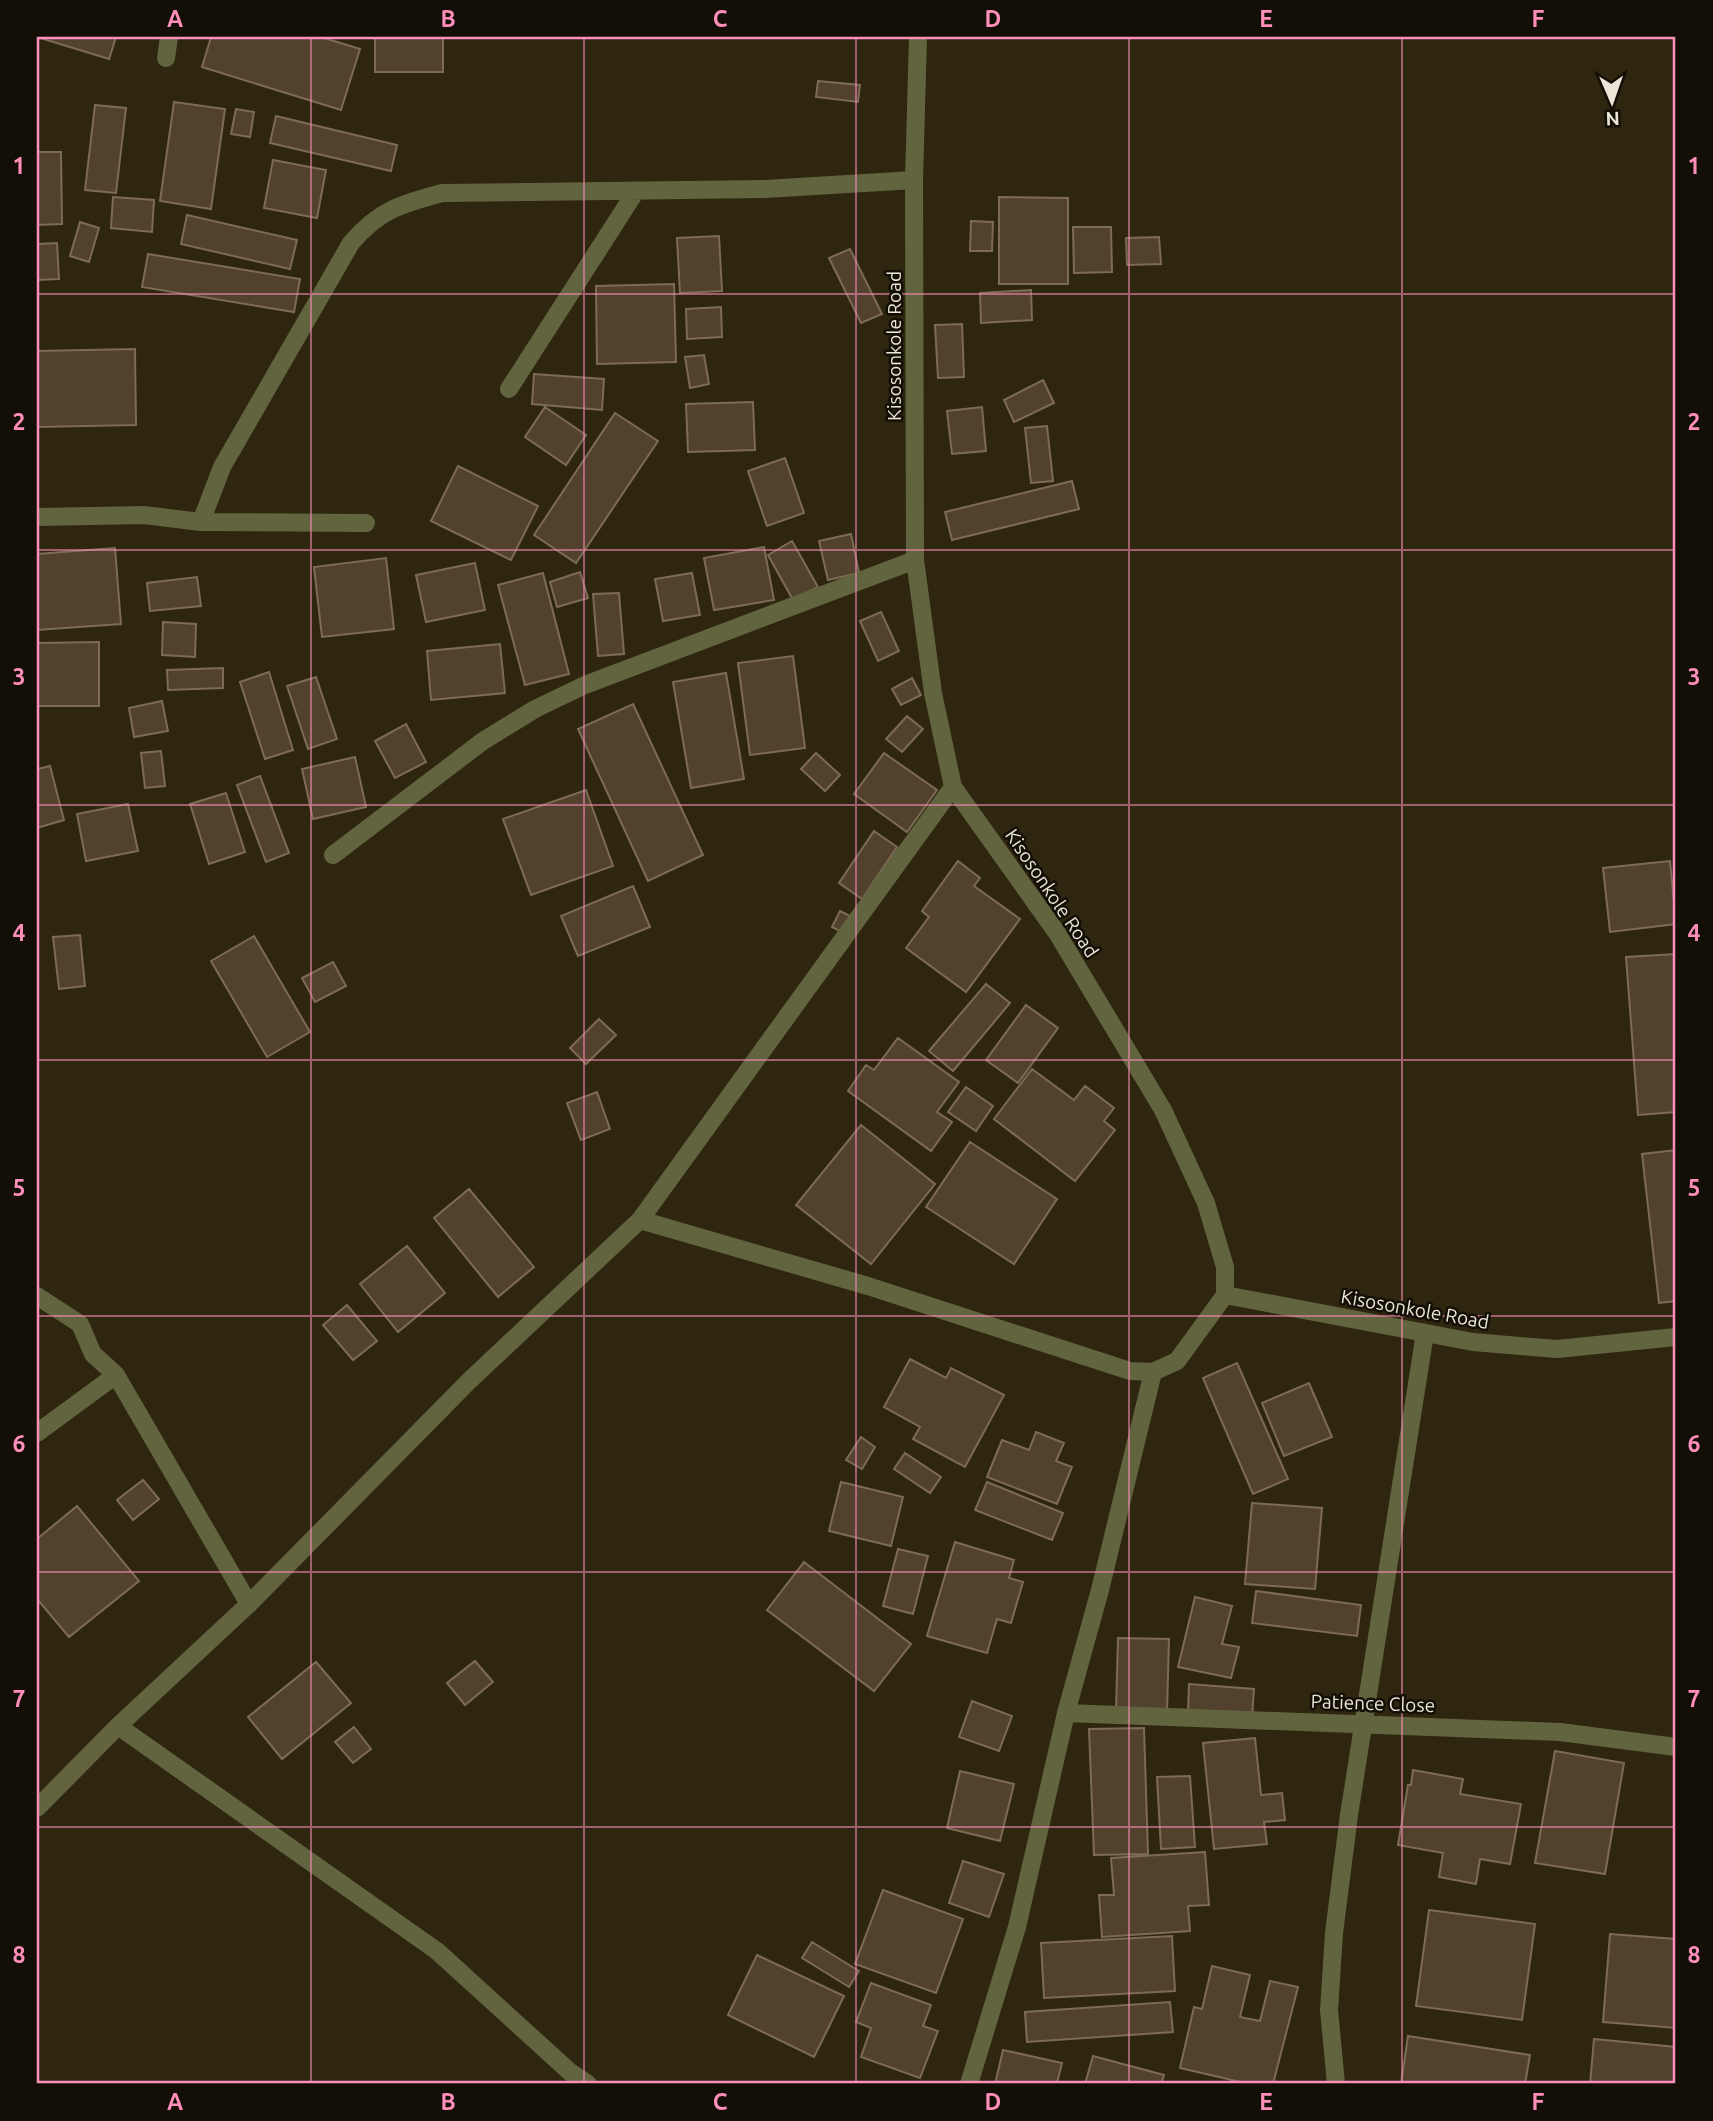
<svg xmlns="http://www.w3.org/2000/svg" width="1713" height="2121" font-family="Ubuntu,sans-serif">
  <rect width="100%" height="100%" fill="#2e260e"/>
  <path fill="#52412d" stroke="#7d6b55" stroke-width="2" d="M37,37H116L109,59Z
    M211,37H321L360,49L341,110L202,67Z
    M375,37H443V72H375Z
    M818,81L860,85L858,102L816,97Z
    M174,102L225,109L211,209L160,201Z
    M95,105L126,108L116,193L85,190Z
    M236,109L254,112L250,137L231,134Z
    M276,116L397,145L391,171L270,143Z
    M37,152H61L62,224L37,225Z
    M273,160L326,170L317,218L264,208Z
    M113,197L154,200L152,232L111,228Z
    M999,197L1068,198V284H999Z
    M187,215L297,240L290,269L181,244Z
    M971,221L993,222L992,251H970Z
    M80,222L99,228L89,262L70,256Z
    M1073,227H1111L1112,272L1074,273Z
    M719,236L722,291L680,293L677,238Z
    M1159,237L1161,264L1127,265L1126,238Z
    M57,243L59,279L37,280V244Z
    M850,249L882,314L861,323L829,258Z
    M148,254L300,279L294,312L142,287Z
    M674,284L676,362L597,364L596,286Z
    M1031,290L1032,320L981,323L980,293Z
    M721,307L722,337L687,339L686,309Z
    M962,324L964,377L938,378L935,325Z
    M135,349L136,425L37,427V351Z
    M704,355L709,384L690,388L685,357Z
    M534,374L604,379L602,410L532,404Z
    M1043,380L1054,403L1014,422L1004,400Z
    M753,402L755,450L688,452L686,404Z
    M545,407L586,435L566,465L525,437Z
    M982,407L986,451L952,454L947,411Z
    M615,413L658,441L576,563L534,535Z
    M1047,426L1053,481L1031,483L1025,428Z
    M785,458L804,513L767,526L748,471Z
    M458,466L538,506L511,560L431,521Z
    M1072,481L1079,509L952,540L945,512Z
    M851,534L859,573L828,580L819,541Z
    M792,541L818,587L793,600L768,555Z
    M764,547L774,600L714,610L704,558Z
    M115,548L121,624L37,630V554Z
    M386,558L394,629L322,637L314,567Z
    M475,563L485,610L426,622L416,575Z
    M580,572L588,598L557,607L550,582Z
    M543,573L569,674L525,685L498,585Z
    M692,573L700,615L663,621L655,579Z
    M197,577L201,606L150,611L147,583Z
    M619,593L624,654L598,656L593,594Z
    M881,612L899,651L878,661L860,621Z
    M163,622L196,624L195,657L162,655Z
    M99,642V706H37V643Z
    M500,644L505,693L431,700L427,651Z
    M793,656L805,748L750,755L738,663Z
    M223,668V688L168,690L167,670Z
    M269,672L293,750L265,759L240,682Z
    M726,673L744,779L691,788L673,682Z
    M316,677L337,739L308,749L287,686Z
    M912,678L921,695L901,705L892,689Z
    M162,701L168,731L134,737L129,708Z
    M633,704L703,855L648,881L578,729Z
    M907,716L923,729L902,752L886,739Z
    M406,724L426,762L395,778L375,741Z
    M161,751L165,786L145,788L141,753Z
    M816,753L840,775L825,791L801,769Z
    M884,753L937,790L907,832L854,794Z
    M355,757L366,807L313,819L302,769Z
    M50,766L64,820L37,828V769Z
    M260,776L289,853L266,862L237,785Z
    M586,790L613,866L531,895L503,819Z
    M226,793L245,852L209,864L190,804Z
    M128,804L138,851L86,861L77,814Z
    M874,831L897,847L862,899L839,883Z
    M958,861L980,878L974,886L1020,919L966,992L906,948L929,917L922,911Z
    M1670,861L1676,924L1610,932L1603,868Z
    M633,886L650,927L578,956L561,916Z
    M840,911L850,916L842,932L832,927Z
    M80,935L85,986L59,989L53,937Z
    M254,936L310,1032L267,1057L211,961Z
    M1676,954V1112L1638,1115L1626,957Z
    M333,962L346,986L315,1002L302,978Z
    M986,984L1010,1003L953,1071L929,1051Z
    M1026,1005L1058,1028L1018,1083L986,1060Z
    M599,1019L616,1035L586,1064L570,1048Z
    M898,1038L959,1082L937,1112L952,1122L931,1151L848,1091L866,1065L874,1070Z
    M1032,1069L1074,1100L1085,1086L1114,1108L1104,1121L1115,1130L1075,1181L994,1119Z
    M966,1087L993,1106L976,1131L948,1112Z
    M597,1092L610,1129L581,1140L567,1103Z
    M861,1125L935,1184L871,1264L796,1205Z
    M970,1142L1057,1199L1014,1264L926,1207Z
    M1676,1150V1301L1659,1303L1642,1154Z
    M469,1189L534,1267L498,1297L434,1218Z
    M407,1246L445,1293L398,1332L360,1284Z
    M347,1305L377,1341L353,1360L323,1325Z
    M910,1359L946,1378L951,1368L1004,1395L965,1467L913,1439L920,1427L884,1407Z
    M1237,1363L1288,1479L1253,1494L1203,1378Z
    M1309,1383L1332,1437L1284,1456L1262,1403Z
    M1036,1432L1064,1443L1056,1461L1072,1467L1057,1504L987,1477L1002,1440L1029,1450Z
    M861,1437L875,1447L862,1469L846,1460Z
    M905,1453L941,1477L930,1493L894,1469Z
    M143,1480L159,1499L133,1520L117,1500Z
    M841,1482L903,1497L891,1546L829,1531Z
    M987,1482L1063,1513L1052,1540L975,1510Z
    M1252,1503L1322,1508L1315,1589L1245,1584Z
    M77,1506L139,1581L69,1637L37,1599V1539Z
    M955,1542L1014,1560L1009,1578L1023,1582L1011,1623L997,1619L987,1653L927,1636Z
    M898,1549L928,1556L913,1614L883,1606Z
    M804,1562L911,1644L874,1691L767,1610Z
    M1256,1591L1361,1605L1357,1636L1252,1623Z
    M1195,1597L1232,1606L1222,1644L1239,1647L1231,1678L1178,1667Z
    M1118,1638L1169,1639L1167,1712L1116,1710Z
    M475,1661L493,1682L465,1705L447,1683Z
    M316,1662L351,1703L282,1759L248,1717Z
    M1189,1684L1254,1689L1252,1717L1188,1712Z
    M972,1701L1012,1716L999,1751L959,1737Z
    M354,1727L371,1749L353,1763L335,1742Z
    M1144,1728L1148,1854L1094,1855L1089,1729Z
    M1255,1738L1261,1795L1282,1793L1285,1820L1264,1822L1267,1844L1214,1849L1203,1743Z
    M1555,1751L1624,1763L1605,1874L1535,1863Z
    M1413,1770L1463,1779L1460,1794L1521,1804L1510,1864L1480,1859L1476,1884L1439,1877L1443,1853L1398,1845L1408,1785H1411Z
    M960,1771L1014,1784L1000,1841L947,1828Z
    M1190,1776L1195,1847L1161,1849L1157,1777Z
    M1205,1852L1209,1905L1188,1906L1190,1931L1102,1937L1099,1895H1114L1111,1858Z
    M963,1861L1004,1874L989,1917L949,1903Z
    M883,1890L963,1919L936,1993L855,1964Z
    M1429,1910L1535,1924L1522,2020L1416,2006Z
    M1610,1934L1676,1939V2028L1603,2022Z
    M1172,1936L1175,1991L1044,1998L1041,1943Z
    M812,1942L859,1971L849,1987L802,1958Z
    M757,1955L844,1996L814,2057L728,2015Z
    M1212,1966L1250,1975L1240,2017L1260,2021L1270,1981L1298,1987L1273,2084H1249L1180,2068L1194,2007L1202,2009Z
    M871,1983L931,2005L923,2026L938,2031L920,2078L861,2057L871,2028L856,2022Z
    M1170,2002L1173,2032L1027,2042L1025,2012Z
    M1408,2036L1530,2055L1525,2084H1401Z
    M1594,2039L1676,2047V2084H1590Z
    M1003,2050L1062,2063L1057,2083L1064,2084H995Z
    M1093,2056L1164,2075L1161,2084H1085Z"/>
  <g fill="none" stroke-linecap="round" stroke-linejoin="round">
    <path stroke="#626440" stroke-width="18" d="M918,37L914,180L915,560L933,693L953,787L1057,933L1163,1110L1206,1203L1225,1267V1295L1473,1342L1557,1349L1676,1337
      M166,58L169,37
      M509,389L636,191
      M37,517L144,515L201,522L222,467L351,243C379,210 401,204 442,193L765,189L914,180
      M201,522L366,523
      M333,855L483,741L535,709L585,685L915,560
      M640,1220L868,1286L1130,1371L1153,1372L1177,1361L1225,1295
      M37,1296L80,1324L93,1354L116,1375L249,1604
      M37,1433L116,1375
      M1066,1713L1560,1732L1676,1747
      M118,1726L437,1951L570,2072L588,2084
      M37,1808L118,1726L249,1604L469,1381L640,1220L953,787
      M969,2084L1017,1927L1066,1713L1100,1590L1153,1372
      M1336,2084L1329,2010L1334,1933L1349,1815L1425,1333"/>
  </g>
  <path fill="none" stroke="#ff8eba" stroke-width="2" stroke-opacity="0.55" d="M311,37V2084M584,37V2084M856,37V2084M1129,37V2084M1402,37V2084M37,294H1676M37,550H1676M37,805H1676M37,1060H1676M37,1316H1676M37,1572H1676M37,1827H1676"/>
  <g text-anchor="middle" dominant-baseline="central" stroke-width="5" stroke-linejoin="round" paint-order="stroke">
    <g font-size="19" fill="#ebe6d8" stroke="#130f06">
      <text transform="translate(894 346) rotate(-90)">Kisosonkole Road</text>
      <text transform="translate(1052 893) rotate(56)">Kisosonkole Road</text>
      <text transform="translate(1415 1309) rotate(10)">Kisosonkole Road</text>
      <text transform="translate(1373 1703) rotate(2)">Patience Close</text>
    </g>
  </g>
  <rect width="1713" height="2121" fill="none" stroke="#130f06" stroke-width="77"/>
  <g transform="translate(1612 102) rotate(178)" stroke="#130f06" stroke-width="5" paint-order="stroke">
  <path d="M0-5L12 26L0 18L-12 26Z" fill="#ebe6d8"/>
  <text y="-10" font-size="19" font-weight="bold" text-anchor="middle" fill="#ebe6d8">N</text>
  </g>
  <rect x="38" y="38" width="1636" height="2044" fill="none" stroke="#ff8eba" stroke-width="2.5"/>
  <g font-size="23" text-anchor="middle" font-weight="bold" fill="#ff8eba">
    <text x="175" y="27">A</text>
    <text x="448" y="27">B</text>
    <text x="720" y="27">C</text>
    <text x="993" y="27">D</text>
    <text x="1266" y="27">E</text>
    <text x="1538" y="27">F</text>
    <text x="19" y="174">1</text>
    <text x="1694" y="174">1</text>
    <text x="19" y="430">2</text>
    <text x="1694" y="430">2</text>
    <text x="19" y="685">3</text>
    <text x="1694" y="685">3</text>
    <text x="19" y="941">4</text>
    <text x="1694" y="941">4</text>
    <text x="19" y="1196">5</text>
    <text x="1694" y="1196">5</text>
    <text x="19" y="1452">6</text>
    <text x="1694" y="1452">6</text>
    <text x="19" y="1707">7</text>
    <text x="1694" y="1707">7</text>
    <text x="19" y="1963">8</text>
    <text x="1694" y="1963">8</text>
    <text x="175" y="2110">A</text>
    <text x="448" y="2110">B</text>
    <text x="720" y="2110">C</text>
    <text x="993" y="2110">D</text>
    <text x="1266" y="2110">E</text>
    <text x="1538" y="2110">F</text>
  </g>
</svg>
